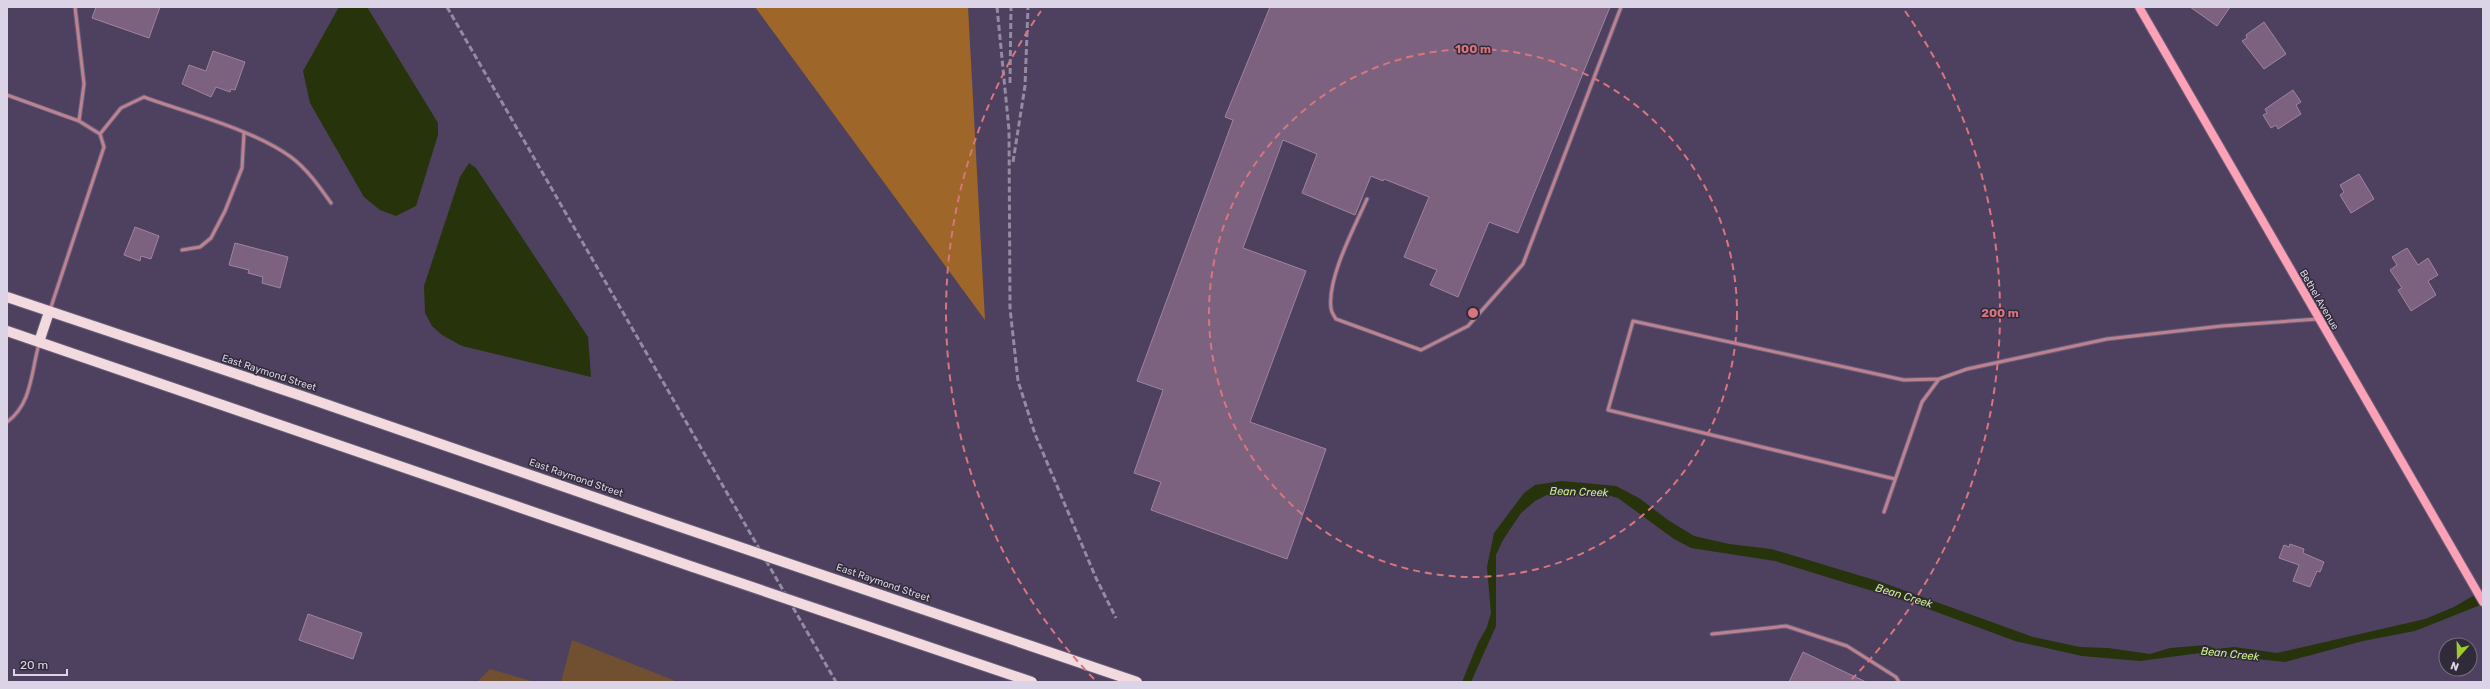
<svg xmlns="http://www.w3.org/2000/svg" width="2490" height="689" font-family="Rubik,sans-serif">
  <rect width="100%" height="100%" fill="#4e405f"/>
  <path fill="#705030" d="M572,640L678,682H561Z
    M490,669L535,682H477Z"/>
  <path fill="#9e6629" d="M755,7H968L985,320Z"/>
  <path fill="#27330b" d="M339,7H367L438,123V135L416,206L396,216L380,210L364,197L310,103L303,71Z
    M469,163L476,168L588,337L591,377L462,346L442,335L432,326L425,313L424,286L460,177Z
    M1562,481L1616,486L1639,498L1668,520L1694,536L1729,544L1771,549L1795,556L1881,582L2033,637L2080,647L2108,648L2150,654L2170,648L2206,645L2216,649L2234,647L2277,653L2425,619L2454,607L2483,590V604L2415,631L2363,641L2285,662L2200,653L2140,661L2082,656L2015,641L1915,604L1775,561L1691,548L1674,539L1618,498L1604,494H1549L1535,501L1521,513L1503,540L1496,555V626L1471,682H1462L1478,643L1487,627L1491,613L1487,567L1494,533L1524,493L1535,485Z"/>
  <path fill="#7c627e" stroke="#9f84a1" d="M96,7H160L149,38L92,18Z
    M1270,7H1610L1518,233L1489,222L1458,297L1430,285L1437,270L1404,257L1429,197L1384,179L1383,181L1371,176L1355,215L1302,193L1317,154L1283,140L1243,248L1306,271L1250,422L1326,449L1287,559L1151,510L1161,482L1134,473L1163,390L1137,381L1233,120L1225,117Z
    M2190,7H2230L2217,26Z
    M2264,22L2286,54L2264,69L2242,41L2247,38L2246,35Z
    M213,51L245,62L235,90L231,89L230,92L216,87L211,97L182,84L189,65L206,71Z
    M2293,90L2301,102L2296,105L2301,114L2278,129L2276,125L2271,128L2263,115L2267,113L2265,109Z
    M2359,174L2374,199L2351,213L2340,195L2344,192L2340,185Z
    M135,227L159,236L151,259L141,256L140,261L124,255Z
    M235,243L288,257L280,288L262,283L263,277L248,273L249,270L229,265Z
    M2407,248L2418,265L2428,258L2438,275L2428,281L2436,295L2411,311L2398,290L2402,288L2390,270L2397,265L2392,257Z
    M2290,544L2304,549L2303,553L2324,562L2320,572L2317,571L2310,587L2293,581L2299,565L2279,558L2284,545L2289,547Z
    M308,614L362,633L353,659L299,640Z
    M1803,652L1866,682H1789Z"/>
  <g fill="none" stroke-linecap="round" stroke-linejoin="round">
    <g stroke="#6a5e7a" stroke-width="5">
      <path id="lane" d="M75,7L84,84L79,121
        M7,95L79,121L100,134L104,147L50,310
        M100,134L121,108L144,97C190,114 252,129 291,157C307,169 319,186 331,203
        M1367,199C1355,226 1327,278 1331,308C1331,311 1334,316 1336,319L1421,350L1468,326L1523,264L1621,7
        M182,250L200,247L211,238L225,211L242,168L244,133
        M7,422C32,404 31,372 39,344
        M1895,479L1608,410L1633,321L1904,380L1939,379
        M1884,512L1922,402L1939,379L1967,369L2107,339L2222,326L2318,319
        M1712,634L1786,626L1847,646L1896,677L1899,682"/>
    </g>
    <g stroke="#6a5e7a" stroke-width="10">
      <path id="secondary" d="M2139,7L2483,602"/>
    </g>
    <g stroke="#6a5e7a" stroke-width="12">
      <path id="primary" d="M7,297L302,396L669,523
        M7,331L693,567
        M39,342L49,312"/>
    </g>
    <use href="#lane" stroke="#bc828f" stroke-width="3"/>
    <use href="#secondary" stroke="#fda1b7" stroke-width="8"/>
    <use href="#primary" stroke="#f2dade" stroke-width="10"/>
    <path stroke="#948aa2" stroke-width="3" stroke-dasharray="6 3" stroke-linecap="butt" d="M447,7L836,682
      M997,7L1009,130L1010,308L1018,381L1035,434L1096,578L1116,618
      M1010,83L1011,7
      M1013,162L1025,86L1028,7"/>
    <g stroke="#6a5e7a" stroke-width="12" stroke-linecap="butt">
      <path id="primary-bridge" d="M669,523L1137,682
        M693,567L1032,682"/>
    </g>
    <use href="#primary-bridge" stroke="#f2dade" stroke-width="10"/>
  </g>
  <g fill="none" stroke="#d8757e" stroke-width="2" stroke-dasharray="7 5">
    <circle cx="1473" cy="313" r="264"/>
    <path d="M1094 679A527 527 0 0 1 1041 11M1905 11A527 527 0 0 1 1852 679"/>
  </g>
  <g text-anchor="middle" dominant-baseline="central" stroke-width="3" stroke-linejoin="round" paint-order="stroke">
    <g font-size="10" fill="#dbd4e6" stroke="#302a39">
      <text transform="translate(2319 300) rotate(60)">Bethel Avenue</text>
      <text transform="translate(269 373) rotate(18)">East Raymond Street</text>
      <text transform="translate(576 478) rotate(19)">East Raymond Street</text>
      <text transform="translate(883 583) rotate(19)">East Raymond Street</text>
    </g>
    <g font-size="11" font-style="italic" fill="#cdf089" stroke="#302a39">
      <text transform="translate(1579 492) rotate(2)">Bean Creek</text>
      <text transform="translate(1904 596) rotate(17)">Bean Creek</text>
      <text transform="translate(2230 654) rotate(6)">Bean Creek</text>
    </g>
  </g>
  <circle cx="1473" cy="313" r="6" fill="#d8757e" stroke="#302a39" stroke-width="2"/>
  <g font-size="12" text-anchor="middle" font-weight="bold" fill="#d8757e" stroke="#302a39" stroke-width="3" stroke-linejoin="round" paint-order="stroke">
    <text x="1473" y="53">100 m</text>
    <text x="2000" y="317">200 m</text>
  </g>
  <rect width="2490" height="689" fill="none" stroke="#dbd4e6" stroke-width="16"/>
  <g transform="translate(2458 657) rotate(200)"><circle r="19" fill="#302a39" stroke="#746e7e"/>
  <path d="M0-3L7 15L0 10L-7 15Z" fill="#9fca2d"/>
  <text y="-6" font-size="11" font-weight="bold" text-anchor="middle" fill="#dbd4e6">N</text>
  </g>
  <path d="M14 669v6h53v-6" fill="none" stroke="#dbd4e6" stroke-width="2"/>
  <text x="20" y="669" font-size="12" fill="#dbd4e6" stroke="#302a39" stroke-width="3" paint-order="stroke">20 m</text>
</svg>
